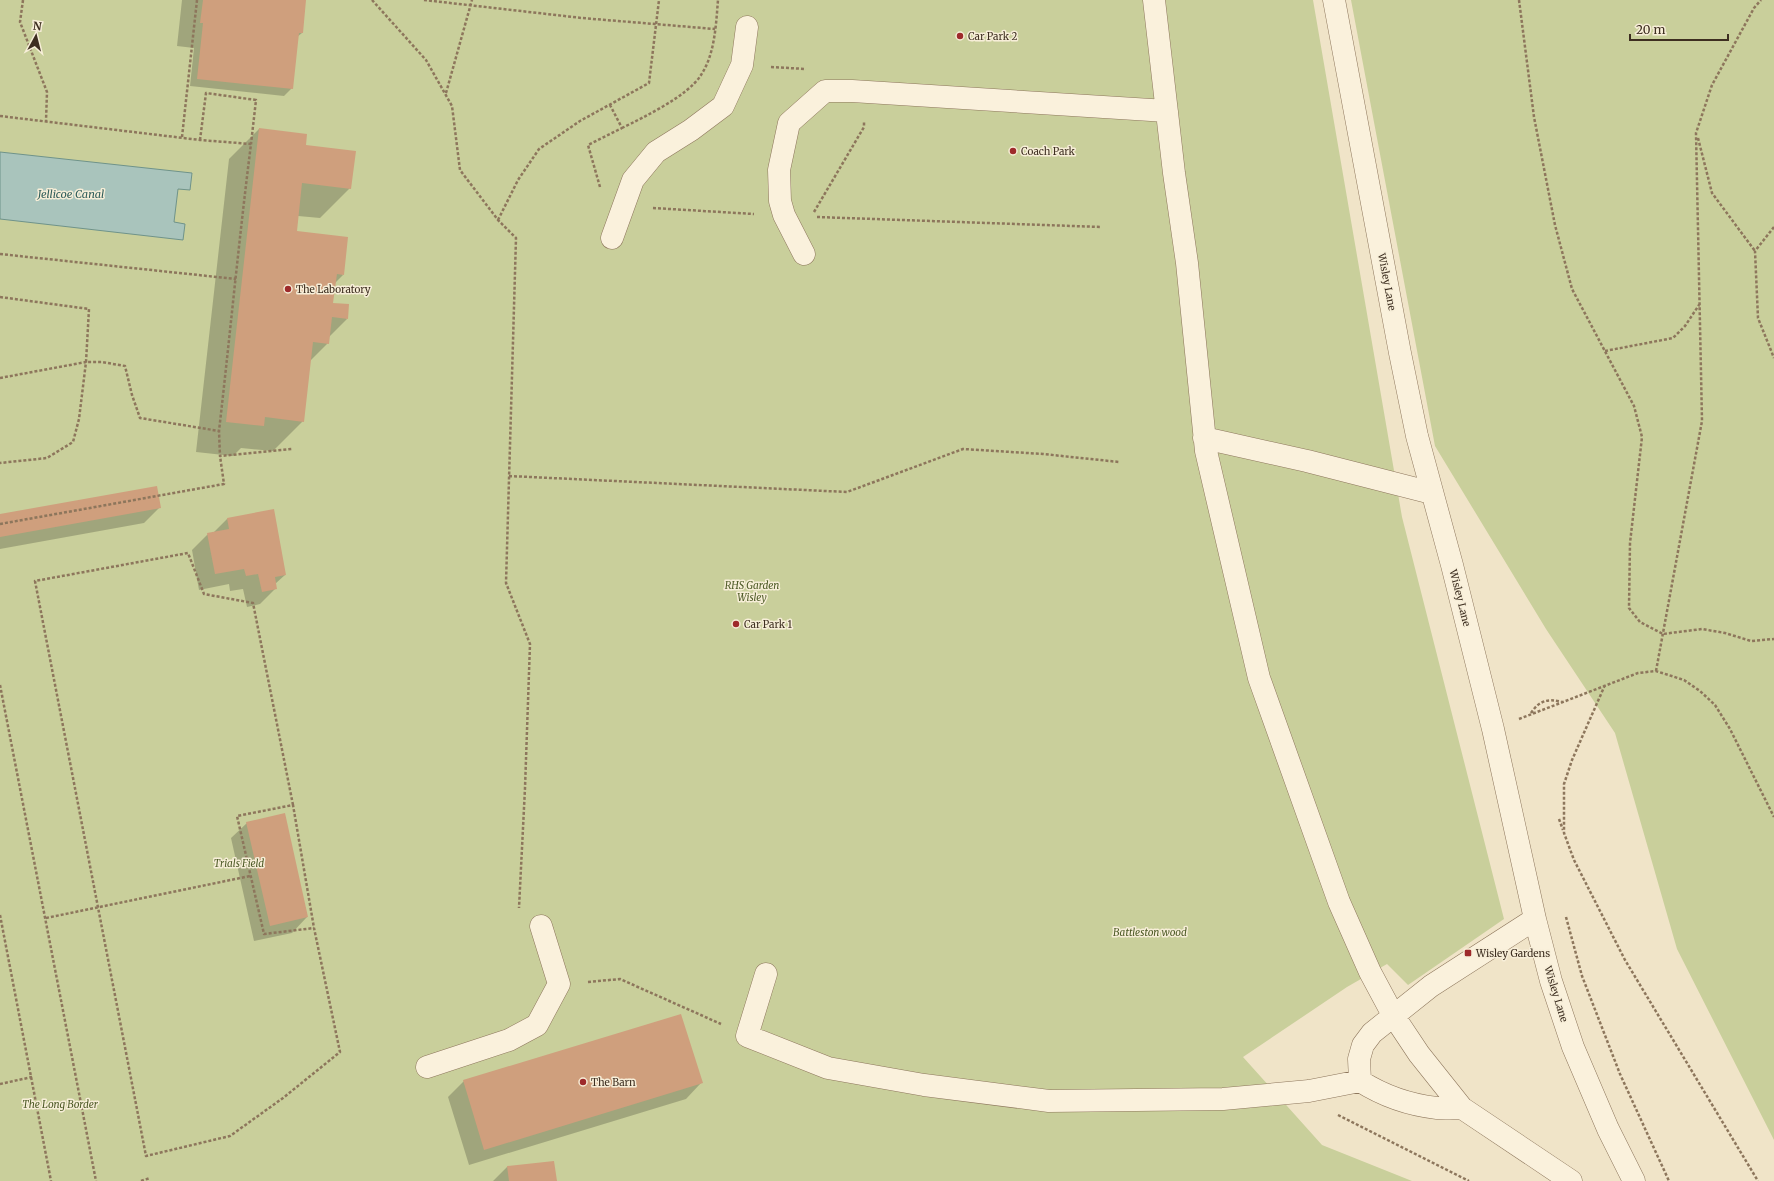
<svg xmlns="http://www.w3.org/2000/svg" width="1774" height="1181" font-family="Merriweather,serif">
  <rect width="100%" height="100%" fill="#f0e4c8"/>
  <path fill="#c9cf9b" d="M0,0H1313L1402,517L1504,919L1408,985L1387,964L1347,987L1243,1057L1322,1145L1412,1181H0Z
    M1351,0H1774V1140L1677,949L1615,733L1546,629L1435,446Z"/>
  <path fill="#a9c4bc" stroke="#6f938a" d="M0,152L192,173L190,190L178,189L174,222L185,224L183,240L0,219Z"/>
  <path fill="#0003" d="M182,0H305L302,33L297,37L292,88L284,96L190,86L194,48L177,46Z
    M259,129L305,146L350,188L320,218L298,216L296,232L343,275L335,283L332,303L347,319L329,337L328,343L310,361L303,421L273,451L241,448L233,456L196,452L229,159Z
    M160,507L144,523L0,549V515Z
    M273,511L285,575L275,584L276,588L260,604L247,607L243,589L230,591L229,584L199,590L192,550L208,534L213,533L227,519Z
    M247,823L307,917L292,933L254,941L231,838Z
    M464,1081L701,1083L686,1099L469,1165L448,1097Z
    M553,1162L556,1181H493L507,1167Z"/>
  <path fill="#cf9f7d" d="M203,0H306L303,33H299L293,89L197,79L203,23H200Z
    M259,128L307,134L306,145L356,151L351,189L302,183L297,231L348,237L344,275L337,274L333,303L349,304L348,319L332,317L329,344L313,342L304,422L265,417L264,426L226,422Z
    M157,486L161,508L0,537V514Z
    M274,509L286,575L275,577L277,589L262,592L258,574L246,576L244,569L215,574L207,533L229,529L227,518Z
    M285,813L308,917L270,926L246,822Z
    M681,1014L703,1083L484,1150L463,1080Z
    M554,1161L557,1181H509L507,1166Z"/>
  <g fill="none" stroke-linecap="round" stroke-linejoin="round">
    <g stroke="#8d765c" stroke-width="23">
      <path id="minor" d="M1154,0L1174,173L1187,263L1206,451L1259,678L1339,902L1370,972L1393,1015L1419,1054L1462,1108L1571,1181
        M1334,0L1400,353L1417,436L1452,565L1493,729L1535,919L1551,981L1573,1047L1608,1129L1634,1181
        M612,238L633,180L656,152L691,130L723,106L742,65L747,27
        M804,254L784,215L780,201L779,170L789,123L825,91H852L1167,111
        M1204,438L1307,461L1432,493
        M766,974L747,1036L828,1068L924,1085L1049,1101L1223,1099L1309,1091L1360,1081C1382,1095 1410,1105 1437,1108C1445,1109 1454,1108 1462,1108
        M427,1067L509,1040L537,1025L559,984L541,926
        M1360,1081L1359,1059L1363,1045L1372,1033L1431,986L1535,919"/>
    </g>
    <path stroke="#8d765c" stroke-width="2.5" stroke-dasharray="3 2" stroke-linecap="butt" d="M23,0L20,22L47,92L46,121
      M372,0L426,60L452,106L460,170L498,220L516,238L506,583L530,644L525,788L519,908
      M424,0L582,18L715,29
      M1519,0L1534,117L1555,225L1572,289L1634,406L1642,437L1630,543L1629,608L1640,622L1663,634L1702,629L1725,633L1751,641L1774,639
      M771,67L806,69
      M446,93L472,0
      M0,116L200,140L251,144C239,239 230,335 219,431L220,456L292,449
      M622,128C644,117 688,96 701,75C715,54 716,24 718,0
      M182,137L197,0
      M1698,138L1712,193L1755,251
      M200,140L206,93L256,100L251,144
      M600,187L588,145L622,128L610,105
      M653,208L754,214
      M814,212L864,127V121
      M817,217L1101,227
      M498,220L518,180L539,149L580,121L649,83L659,0
      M1774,227L1755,251L1758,318L1774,358
      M0,254L236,279
      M0,297L89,309L86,362H102L125,366L132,395L140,418L219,431
      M1605,351L1673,338L1685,326L1699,305
      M0,378L86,362L79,419L73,442L47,458L0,463
      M509,476L847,492L963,449L1043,454L1119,462
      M0,524L224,484L220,456
      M1656,671L1702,421L1696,133L1712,85L1754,8L1761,0
      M0,685L96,1181
      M1605,685L1572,760L1564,784V833L1574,860L1625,960L1758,1181
      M1531,713C1539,701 1547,698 1562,702
      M1519,719L1638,673L1656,671L1684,680L1700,691L1715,705L1730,729L1774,817
      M293,805L253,603L204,594L188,553L35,581L146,1156L230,1136L283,1098L340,1052L314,928L293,805L237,816L264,934L314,928
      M1559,819L1563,830
      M0,915L51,1181
      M1566,917L1582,976L1620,1074L1669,1181
      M46,918L250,876
      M588,982L620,979L721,1024
      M0,1084L32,1077
      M1338,1115L1469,1181
      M141,1181L150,1178"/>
    <use href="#minor" stroke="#faf1dc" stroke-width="22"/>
  </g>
  <g fill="#9e2a2b" stroke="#f7eed8" stroke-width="1.5">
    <circle cx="960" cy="36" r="4"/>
    <circle cx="1013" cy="151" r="4"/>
    <circle cx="288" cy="289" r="4"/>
    <circle cx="736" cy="624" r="4"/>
    <rect x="1464" y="949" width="8" height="8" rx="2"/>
    <circle cx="583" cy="1082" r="4"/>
  </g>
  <g text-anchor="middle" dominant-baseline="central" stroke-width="3" stroke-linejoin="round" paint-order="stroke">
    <g font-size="10" fill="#3d2e20" stroke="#f7eed8" text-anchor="start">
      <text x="968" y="36">Car Park 2</text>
      <text x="1021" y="151">Coach Park</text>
      <text x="296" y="289">The Laboratory</text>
      <text x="744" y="624">Car Park 1</text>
      <text x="1476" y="953">Wisley Gardens</text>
      <text x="591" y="1082">The Barn</text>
    </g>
    <g font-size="10" fill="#3d2e20" stroke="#f7eed8">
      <text transform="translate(1387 282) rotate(79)">Wisley Lane</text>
      <text transform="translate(1460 598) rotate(76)">Wisley Lane</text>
      <text transform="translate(1556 994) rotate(73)">Wisley Lane</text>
    </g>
    <g font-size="10" font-style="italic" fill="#4d5a26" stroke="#f7eed8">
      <text x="752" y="585">RHS Garden<tspan x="752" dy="12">Wisley</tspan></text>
      <text x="239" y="863">Trials Field</text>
      <text x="1150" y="932">Battleston wood</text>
      <text x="60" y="1104">The Long Border</text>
    </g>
    <g font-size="11" font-style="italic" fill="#2f5d5a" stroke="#f7eed8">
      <text x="71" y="194">Jellicoe Canal</text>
    </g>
  </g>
  <g transform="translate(36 36) rotate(7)" stroke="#f7eed8" stroke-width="3" paint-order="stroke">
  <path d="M0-3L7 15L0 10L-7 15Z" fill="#3d2e20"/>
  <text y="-6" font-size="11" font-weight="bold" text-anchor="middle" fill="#3d2e20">N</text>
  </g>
  <path d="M1630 34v6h98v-6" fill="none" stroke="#3d2e20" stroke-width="2"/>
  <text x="1636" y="34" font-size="12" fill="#3d2e20" stroke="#f7eed8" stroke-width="3" paint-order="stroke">20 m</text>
</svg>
